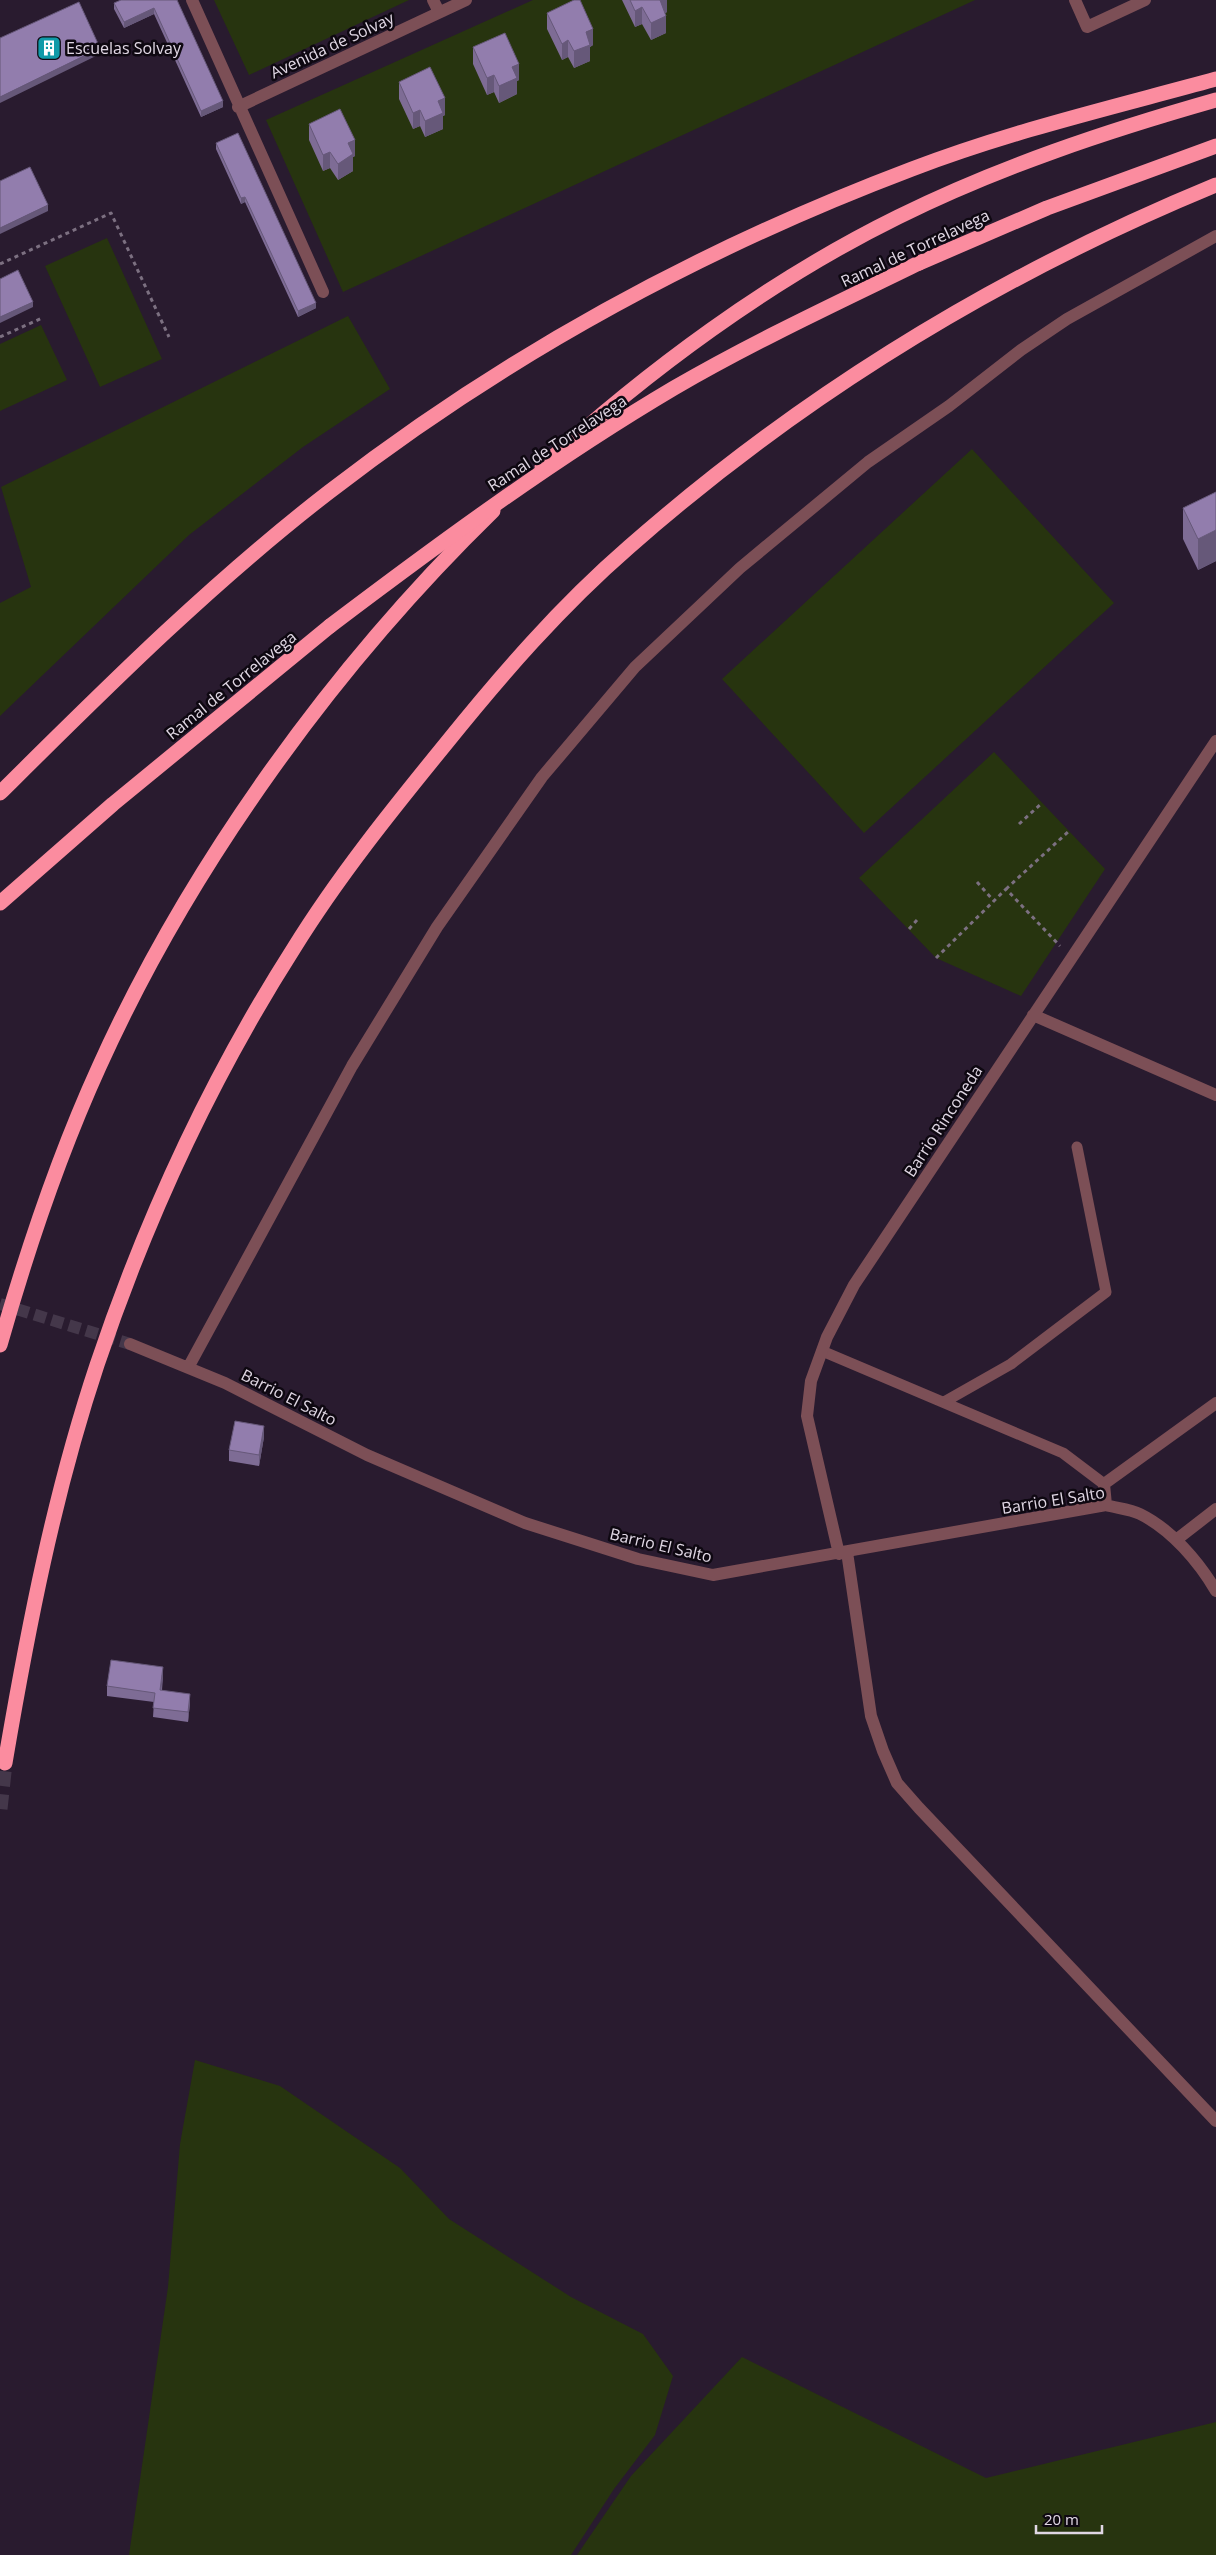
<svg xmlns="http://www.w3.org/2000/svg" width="1216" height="2555" font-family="'Open Sans',sans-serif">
  <rect width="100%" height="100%" fill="#291b2f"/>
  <path fill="#27340f" d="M214,0H409L249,75Z
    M533,0H975L343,292L266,120Z
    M107,238L162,359L100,387L45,266Z
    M348,316L390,389L303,447L189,535L0,716V603L31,587L1,487Z
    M41,325L67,380L0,411V344Z
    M972,449L1114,603L864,833L722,679Z
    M994,752L1105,869L1021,996L936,958L859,878Z
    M195,2060L280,2086L400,2168L449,2219L571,2297L643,2334L673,2376L655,2435L614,2489L571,2555H129L168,2287L180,2144Z
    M742,2357L986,2478L1216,2422V2555H577L631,2476Z"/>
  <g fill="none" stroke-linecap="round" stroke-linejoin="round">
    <path stroke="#44374a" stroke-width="12" stroke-dasharray="12 6" stroke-linecap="butt" d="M0,1304L130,1344"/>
    <path stroke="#44374a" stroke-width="15" stroke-dasharray="15 8" stroke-linecap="butt" d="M0,1809L5,1763"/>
    <path stroke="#7c7081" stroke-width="3" stroke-dasharray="4 4" stroke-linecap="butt" d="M0,264L111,213L169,337
      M0,337L42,318
      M1019,824L1042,803
      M977,882L994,901
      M1006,889L1069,831
      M909,929L917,920
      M936,958L1006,889L1060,946"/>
    <path stroke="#7c4f56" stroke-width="11" d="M822,1351L1063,1453L1104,1484
      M944,1402L1011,1364L1106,1292L1077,1147"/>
    <path stroke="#7c4f56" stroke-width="12" d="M192,0L323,292
      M433,0L439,12
      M1075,0L1087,27L1145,0
      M238,107L466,0
      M1033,1015L1216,1095
      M130,1344L225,1383L367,1455L525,1523L638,1559L713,1575L1106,1505C1116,1508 1130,1509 1140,1514C1171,1529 1199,1562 1216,1591
      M189,1366L352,1066L437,927L542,777L635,667L740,568L868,462L949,406L1021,350L1067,319L1216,236
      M1106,1505L1104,1484L1216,1403
      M1176,1540L1216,1509
      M847,1552L871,1716L883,1751L897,1783L919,1808L1216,2121
      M839,1554L807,1416L811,1381L827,1337L854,1285L1216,741"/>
    <path stroke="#fb8c9f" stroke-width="15" d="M919,263L1047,208L1216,146
      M542,467C647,371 770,280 898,217C999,167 1107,131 1216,100
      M0,793C106,688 211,583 329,492C506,355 703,248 912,169C1011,131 1114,107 1216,79
      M0,903L113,804L330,626
      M0,1345C27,1250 58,1157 99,1067C190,865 334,666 493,511
      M5,1763C28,1628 54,1494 97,1365C146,1219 211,1078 294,948C338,877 391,811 444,746C501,675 561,606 629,547C803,394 1002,273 1216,185"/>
    <path stroke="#fb8c9f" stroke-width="15" d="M330,626C441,542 554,459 674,388C753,342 837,303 919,263"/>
  </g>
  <path fill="#7e6c95" d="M177,0L223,107L201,117L154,14L124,28L114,9V3Z
    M622,0H667V12L665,13L666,33L651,40L642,24L635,27Z
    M547,13L593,45L590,47V61L574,68L568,57L562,60L547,29Z
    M473,47L519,80L517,81V94L499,103L494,92L487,95L473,64Z
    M399,82L445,115L443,116V129L425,137L420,126L413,129L399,99Z
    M309,124L355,156L353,157V171L338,180L330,168L323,171L309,140Z
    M216,143L316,308L298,317L245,202L241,204L216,149Z
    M1216,492V561L1198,570L1183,539V508Z
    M264,1437L259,1466L229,1461V1450Z
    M163,1676L162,1690L190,1703L188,1722L153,1717L154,1702L107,1696V1686Z"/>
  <path fill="#665879" d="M660,0H667V12L660,16Z
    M642,7V24L635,27V11Z
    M154,8V14L124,28V22Z
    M666,16V33L651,40V23Z
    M593,29V45L590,47V61L574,68V51L586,32Z
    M568,40V57L562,60V44Z
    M100,48V54L0,103V97Z
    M519,64V80L517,81V94L499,103V86L512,67Z
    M494,75V92L487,95V78Z
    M445,98V115L443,116V129L425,137V121L438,101Z
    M223,101V107L201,117V111Z
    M420,110V126L413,129V113Z
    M355,140V156L353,157V171L338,180V164L348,143Z
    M330,152V168L323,171V155Z
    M245,197V202L241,204V198Z
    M48,205V211L0,234V228Z
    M33,302V307L0,323V317Z
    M316,303V308L298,317V311Z
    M1216,530V561L1198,570V539Z
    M264,1426V1437L259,1466V1455Z
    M163,1667V1676L160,1699V1690Z
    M190,1694V1703L188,1722V1712Z"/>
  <path fill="#927dad" stroke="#665879" d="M121,0H177L223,101L201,111L154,8L124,22L114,3Z
    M574,0H580L593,29L586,32L590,45L574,51L568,40L562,44L547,13Z
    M630,0H660L666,16L651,23L642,7L635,11Z
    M79,2L100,48L0,97V38Z
    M505,33L519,64L512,67L517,78L499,86L494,75L487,78L473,47Z
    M430,67L445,98L438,101L443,113L425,121L420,110L413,113L399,82Z
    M340,109L355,140L348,143L353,154L338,164L330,152L323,155L309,124Z
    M238,133L316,303L298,311L245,197L241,198L216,143Z
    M30,167L48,205L0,228V181Z
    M18,270L33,302L0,317V279Z
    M1216,492V530L1198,539L1183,508Z
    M235,1421L264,1426L259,1455L229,1450Z
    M111,1660L163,1667L160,1690L190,1694L188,1712L153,1708L155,1693L107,1686Z"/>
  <defs>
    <g id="building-square" transform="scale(1.25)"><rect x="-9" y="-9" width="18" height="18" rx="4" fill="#0f9aa8" stroke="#0e0811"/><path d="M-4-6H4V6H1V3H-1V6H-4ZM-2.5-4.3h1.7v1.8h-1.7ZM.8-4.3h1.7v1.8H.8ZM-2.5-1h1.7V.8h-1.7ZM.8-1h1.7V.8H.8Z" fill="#fff"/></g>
  </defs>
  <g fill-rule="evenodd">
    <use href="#building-square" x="49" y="48"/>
  </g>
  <g text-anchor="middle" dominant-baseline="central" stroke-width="5" stroke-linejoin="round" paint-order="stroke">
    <g font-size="16" fill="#e0d7e4" stroke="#0e0811">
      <text transform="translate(332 45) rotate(-25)">Avenida de Solvay</text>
      <text transform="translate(915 248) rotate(-25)">Ramal de Torrelavega</text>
      <text transform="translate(557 443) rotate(-33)">Ramal de Torrelavega</text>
      <text transform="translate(231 685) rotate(-39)">Ramal de Torrelavega</text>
      <text transform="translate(943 1121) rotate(-57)">Barrio Rinconeda</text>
      <text transform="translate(289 1397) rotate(27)">Barrio El Salto</text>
      <text transform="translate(1053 1500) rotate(-9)">Barrio El Salto</text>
      <text transform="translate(661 1545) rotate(13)">Barrio El Salto</text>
    </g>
    <g font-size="16" fill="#e0d7e4" stroke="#0e0811" text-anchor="start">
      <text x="66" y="48">Escuelas Solvay</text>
    </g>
  </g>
  <path d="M1036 2525v8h66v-8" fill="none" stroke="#e0d7e4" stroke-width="2.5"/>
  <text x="1044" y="2525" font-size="15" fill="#e0d7e4" stroke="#0e0811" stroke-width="4" paint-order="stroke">20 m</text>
</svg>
